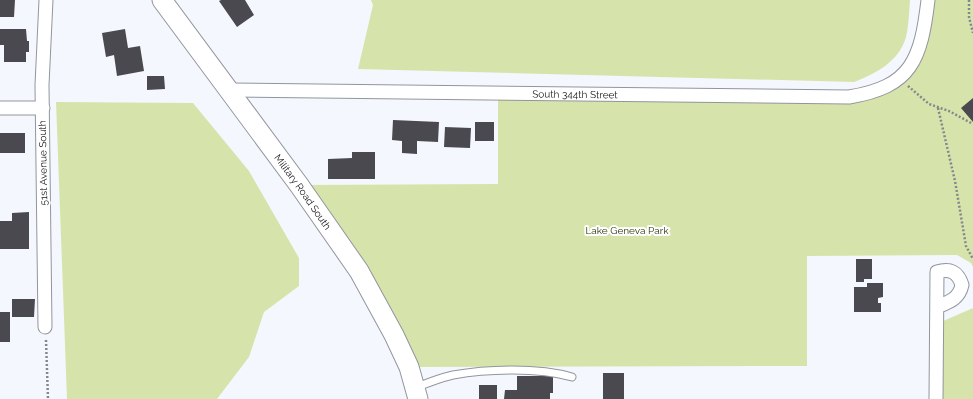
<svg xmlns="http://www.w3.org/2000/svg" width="973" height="399" font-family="Raleway,sans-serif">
  <rect width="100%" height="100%" fill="#f4f7fe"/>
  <path fill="#d6e4ab" d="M371,0H910C909,12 909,25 906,37C899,62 875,74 854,82L358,69L373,5Z
    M928,0H973V267L971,263L957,255L807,256V366L409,367L299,185L498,184V92L866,94L911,65Z
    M56,102L193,103L249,171L299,258V286L264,312L249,357L217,399H67Z
    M973,308V399H941V322Z"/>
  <path fill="#4b4950" d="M0,0H15L14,17H0Z
    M221,0H245L254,15L237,27L219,1Z
    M0,29H26L27,41H29V52H26V62H4V45H0Z
    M125,29L128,48L140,46L144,71L117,76L114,55L106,57L102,33Z
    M147,76H164L165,89L147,90Z
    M973,98V122L961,108Z
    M393,120L439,122L438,142L417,141V154L402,153V141L392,140Z
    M475,122H494V141H475Z
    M445,127L471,128L470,148L444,147Z
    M0,133H25V153H0Z
    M352,152H375V179H328V159L352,158Z
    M29,212V249H0V221H12V213Z
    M856,259H872V279H864V282H856Z
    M867,283H883V297L878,298V303H881V312H854V287H867Z
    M12,299H35L34,317H12Z
    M0,312H10V342H0Z
    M603,373H624V399H603Z
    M517,376H553V393H550V399H504L505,390H517Z
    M479,385H497V399H479Z"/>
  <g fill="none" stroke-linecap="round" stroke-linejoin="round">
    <g stroke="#91959d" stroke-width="9">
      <path id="lane" d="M415,388C427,383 440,378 453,375C487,369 538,367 572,377"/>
    </g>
    <g stroke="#91959d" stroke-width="15">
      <g id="street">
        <path id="s1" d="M229,90L849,97C912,87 921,59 928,0"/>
        <path d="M0,108H43"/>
        <path d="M45,327L42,85L46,0"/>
        <path d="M936,399L937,272C950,268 958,272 962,285C959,299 949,302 937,307"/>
      </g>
    </g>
    <g stroke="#91959d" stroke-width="21">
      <g id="secondary">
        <path id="s2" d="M162,0L299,185L359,271L394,335L409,367L418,399"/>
      </g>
    </g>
    <path stroke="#85878c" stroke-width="2.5" stroke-dasharray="2 2" stroke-linecap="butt" d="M969,0V17L973,33
      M908,86L929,104L949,111L973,124
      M938,108L955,181L966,246L973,259
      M46,340L48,399"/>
    <use href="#lane" stroke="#fff" stroke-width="7"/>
    <use href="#street" stroke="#fff" stroke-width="13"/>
    <use href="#secondary" stroke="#fff" stroke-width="19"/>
  </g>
  <g text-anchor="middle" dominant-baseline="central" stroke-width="4" stroke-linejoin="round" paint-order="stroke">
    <g font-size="10" fill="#191a1d" stroke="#fff">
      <text stroke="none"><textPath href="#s1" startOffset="346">South 344th Street</textPath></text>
      <text transform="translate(43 163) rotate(-91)">51st Avenue South</text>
      <text stroke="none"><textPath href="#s2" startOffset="238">Military Road South</textPath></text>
    </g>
    <g font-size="10" fill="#2f370f" stroke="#fff">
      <text x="627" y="230">Lake Geneva Park</text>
    </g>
  </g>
</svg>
